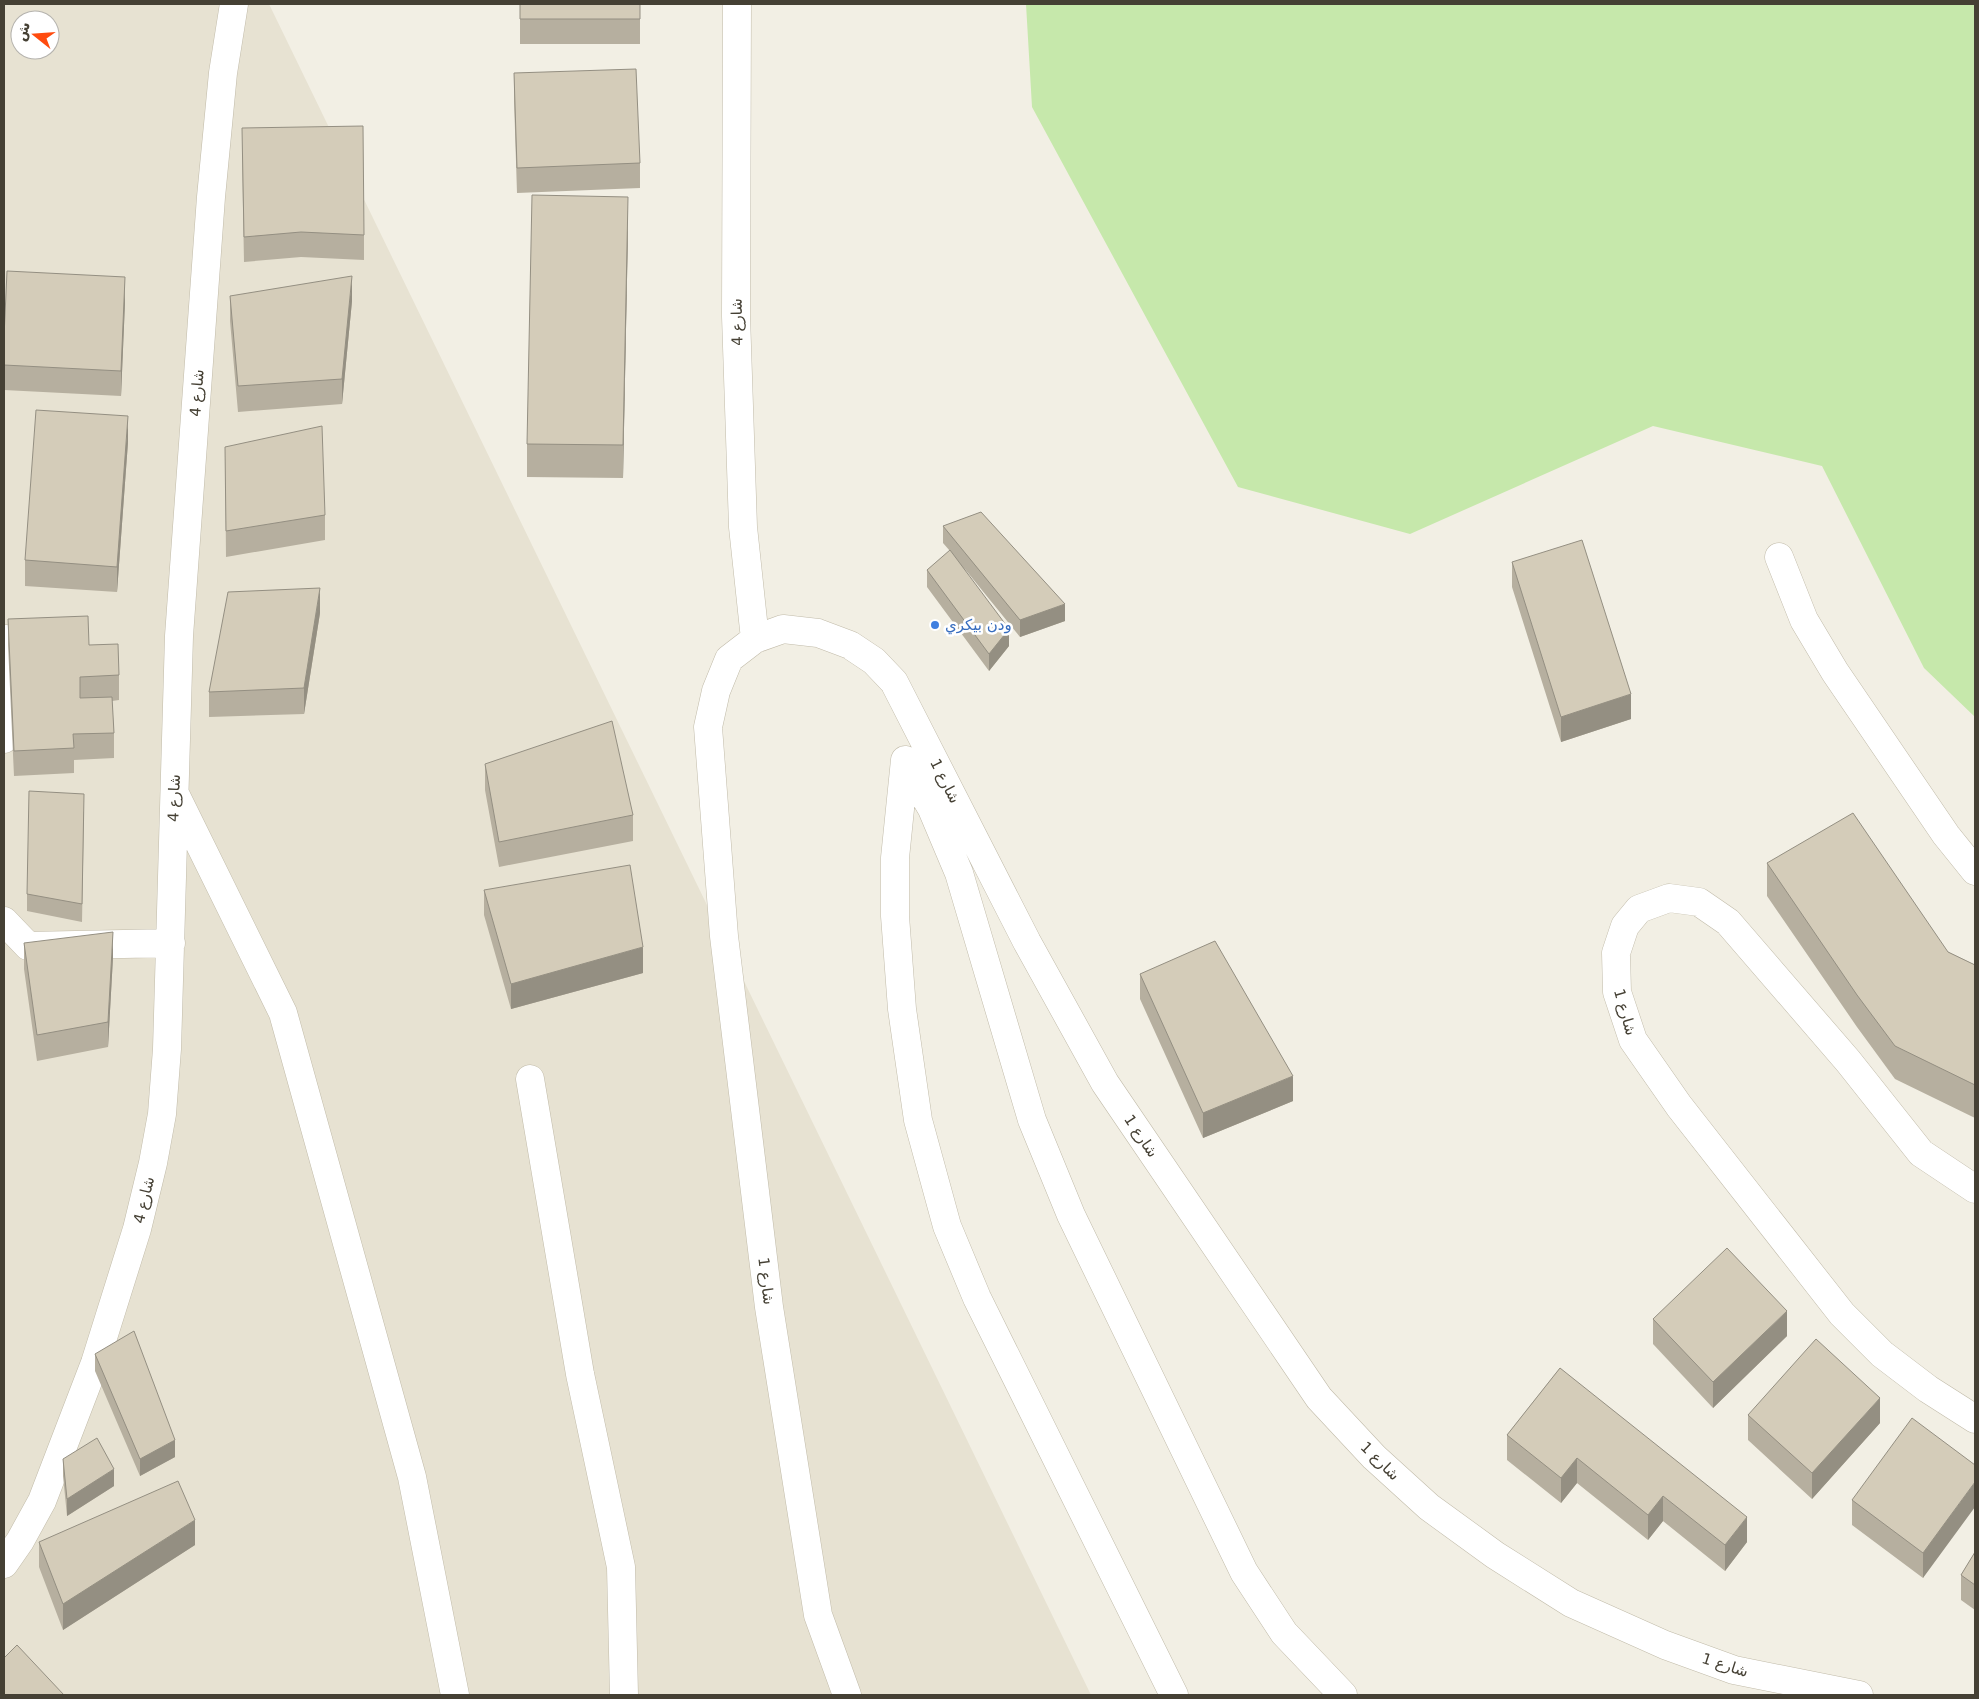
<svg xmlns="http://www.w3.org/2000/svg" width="1979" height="1699" font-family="'DejaVu Sans','Noto Sans Arabic',sans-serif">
  <rect width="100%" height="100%" fill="#f2efe4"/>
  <path fill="#e7e2d2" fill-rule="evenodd" d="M4,4H269L1091,1695H4ZM20,20H50V50H20Z"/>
  <path fill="#c6e8ab" d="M1026,4H1975V717L1924,668L1822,466L1653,426L1410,534L1238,487L1032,107Z"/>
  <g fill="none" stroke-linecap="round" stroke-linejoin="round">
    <g stroke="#c1bba9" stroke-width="29">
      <path id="street" d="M737,4L736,316L743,527L755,639
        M1779,557L1804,620L1835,672L1946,835L1975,871
        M4,739L6,639
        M905,760L895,858V916L902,1009L918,1120L947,1226L977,1298L1174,1695
        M905,763L932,809L959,873L1032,1120L1071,1215L1244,1572L1284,1633L1343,1695
        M176,796L283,1013L412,1477L455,1695
        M4,921L28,946L171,943
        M530,1079L580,1374L621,1567L624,1695
        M1975,1189L1921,1153L1848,1061L1728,922L1699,902L1669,898L1639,909L1625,926L1616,953L1617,992L1633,1040L1679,1106L1842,1314L1882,1354L1928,1389L1975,1419
        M4,1564L20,1541L42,1501L95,1363L137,1229L153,1163L162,1114L167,1049L179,636L211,197L223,73L234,4
        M847,1695L818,1615L769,1307L724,936L708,727L716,691L729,659L755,639L783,629L818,633L850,645L874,661L894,682L1027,942L1105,1083L1319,1398L1374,1457L1429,1507L1495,1555L1571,1603L1665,1645L1734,1670L1859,1695"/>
    </g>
    <use href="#street" stroke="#fff" stroke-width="28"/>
  </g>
  <path fill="#b6af9f" d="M520,4H640V44H520Z
    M514,73L640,163V188L517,193L514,99Z
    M242,153L364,235V260L301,257L244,262Z
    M628,230L623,478L527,477V444Z
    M230,296L352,301L342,404L238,412L230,321Z
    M125,302L121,396L4,390V337Z
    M128,442L117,592L25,586V560Z
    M225,447L325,515V540L226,557Z
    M943,526L1065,621L1020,637L964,568L1009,646L989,671L927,587V570L950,551L943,543Z
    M1512,562L1631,719L1561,742L1512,587Z
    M320,613L304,714L209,717V692Z
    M8,619L89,645L119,675V700L112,701L114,733V758L74,760V773L14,776L8,645Z
    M485,764L633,815V841L499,867L485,790Z
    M84,811L82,922L27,911V894Z
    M1767,863L1975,965V1118L1895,1079L1857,1027L1767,896Z
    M484,890L643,973L511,1009L484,915Z
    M24,943L113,957L108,1047L37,1061L24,969Z
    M1140,974L1293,1101L1203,1138L1140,999Z
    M1653,1319L1787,1336L1713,1408L1653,1344Z
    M95,1354L175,1457L140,1476L95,1371Z
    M1560,1368L1747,1542L1725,1571L1663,1521L1648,1540L1577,1483L1561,1503L1507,1460V1435Z
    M1748,1415L1880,1423L1812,1499L1748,1440Z
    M63,1459L114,1486L67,1516L63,1476Z
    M1975,1465L1923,1578L1852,1525V1500Z
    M39,1542L195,1545L63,1630L39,1567Z
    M1975,1552V1610L1961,1600V1575Z"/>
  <path fill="#948f82" d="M628,197V230L623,478V445Z
    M352,276V301L342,404V379Z
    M125,277V302L121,396V371Z
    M128,416V442L117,592V567Z
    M320,588V613L304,714V688Z
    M1065,604V621L1020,637V620Z
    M1009,629V646L989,671V654Z
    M1631,694V719L1561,742V717Z
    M113,932V957L108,1047V1022Z
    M643,947V973L511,1009V984Z
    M1293,1076V1101L1203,1138V1113Z
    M1787,1311V1336L1713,1408V1382Z
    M1880,1398V1423L1812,1499V1473Z
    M175,1440V1457L140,1476V1459Z
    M1577,1458V1483L1561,1503V1478Z
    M114,1469V1486L67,1516V1499Z
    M1975,1482V1507L1923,1578V1553Z
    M1663,1496V1521L1648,1540V1515Z
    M1747,1517V1542L1725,1571V1545Z
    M195,1520V1545L63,1630V1604Z"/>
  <path fill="#d4ccb9" stroke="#948f82" d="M520,4H640V19H520Z
    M636,69L640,163L517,168L514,73Z
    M363,126L364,235L301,232L244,237L242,128Z
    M532,195L628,197L623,445L527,444Z
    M7,271L125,277L121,371L4,365V337Z
    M352,276L342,379L238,386L230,296Z
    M36,410L128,416L117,567L25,560Z
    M322,426L325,515L226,531L225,447Z
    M981,512L1065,604L1020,620L943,526Z
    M1582,540L1631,694L1561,717L1512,562Z
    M950,550L1009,629L989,654L927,570Z
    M320,588L304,688L209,692L228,592Z
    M88,616L89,645L118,644L119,675L80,677V698L112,697L114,733L73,734L74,748L14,751L8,619Z
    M612,721L633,815L499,842L485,764Z
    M29,791L84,794L82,904L27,894Z
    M1853,813L1948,952L1975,965V1085L1895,1046L1857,995L1767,863Z
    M630,865L643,947L511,984L484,890Z
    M113,932L108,1022L37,1035L24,943Z
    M1215,941L1293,1076L1203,1113L1140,974Z
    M1727,1248L1787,1311L1713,1382L1653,1319Z
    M134,1331L175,1440L140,1459L95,1354Z
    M1816,1339L1880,1398L1812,1473L1748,1415Z
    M1560,1368L1747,1517L1725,1545L1663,1496L1648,1515L1577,1458L1561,1478L1507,1435Z
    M1912,1418L1975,1465V1482L1923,1553L1852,1500Z
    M97,1438L114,1469L67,1499L63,1459Z
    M178,1481L195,1520L63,1604L39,1542Z
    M1975,1552V1585L1961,1575Z
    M17,1645L64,1695H4V1658Z"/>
  <circle fill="#3f7fe0" stroke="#fff" stroke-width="2" cx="935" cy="625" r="5"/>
  <g text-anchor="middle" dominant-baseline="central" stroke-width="5" stroke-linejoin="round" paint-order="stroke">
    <g font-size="15" fill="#454034" stroke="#fff">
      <text transform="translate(737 322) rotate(-91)">شارع 4</text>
      <text transform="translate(197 393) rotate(-86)">شارع 4</text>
      <text transform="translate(945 781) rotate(63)">شارع 1</text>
      <text transform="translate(174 798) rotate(-88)">شارع 4</text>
      <text transform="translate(1625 1012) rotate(74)">شارع 1</text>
      <text transform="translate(1141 1136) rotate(56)">شارع 1</text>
      <text transform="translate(144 1200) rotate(-77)">شارع 4</text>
      <text transform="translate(766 1281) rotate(83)">شارع 1</text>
      <text transform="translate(1380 1461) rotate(44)">شارع 1</text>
      <text transform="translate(1725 1665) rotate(18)">شارع 1</text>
    </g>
    <g font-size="15" fill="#366cbe" stroke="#fff" text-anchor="start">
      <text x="945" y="625">ودن بيكري</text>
    </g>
  </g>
  <rect width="1979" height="1699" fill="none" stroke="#454034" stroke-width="10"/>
  <g transform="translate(35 35) rotate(287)"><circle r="24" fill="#ffffff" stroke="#b5b3ae"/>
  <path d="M0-4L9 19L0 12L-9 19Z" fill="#ff4b0e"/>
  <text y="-8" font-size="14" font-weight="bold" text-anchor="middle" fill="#454034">ش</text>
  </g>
</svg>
